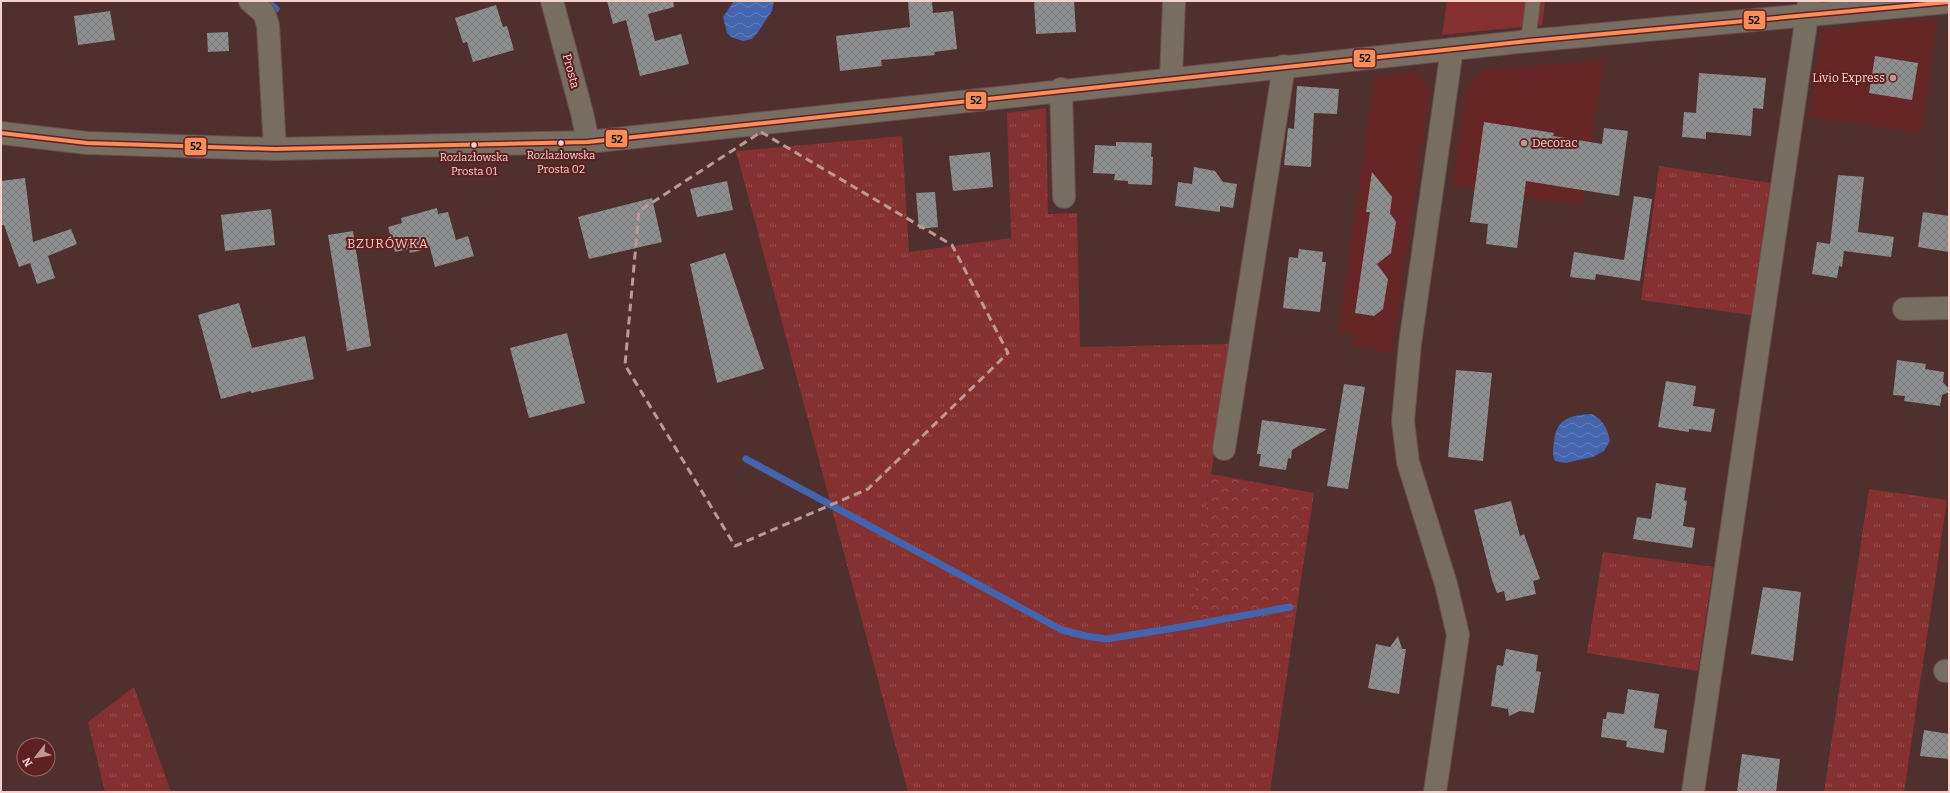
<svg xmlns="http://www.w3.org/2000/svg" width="1950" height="793" font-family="Bitter,serif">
  <defs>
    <pattern id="grass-tufts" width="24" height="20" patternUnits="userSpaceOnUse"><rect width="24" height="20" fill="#853131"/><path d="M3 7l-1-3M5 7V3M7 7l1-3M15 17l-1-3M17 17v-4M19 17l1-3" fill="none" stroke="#974e4e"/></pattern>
    <pattern id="forest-crowns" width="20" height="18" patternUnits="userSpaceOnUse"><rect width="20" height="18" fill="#853131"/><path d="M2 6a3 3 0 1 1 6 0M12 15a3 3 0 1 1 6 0" fill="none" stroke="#974e4e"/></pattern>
    <pattern id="water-waves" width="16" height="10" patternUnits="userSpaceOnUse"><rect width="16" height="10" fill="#4464ad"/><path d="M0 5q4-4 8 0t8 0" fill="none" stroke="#6980ba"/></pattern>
    <pattern id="building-cross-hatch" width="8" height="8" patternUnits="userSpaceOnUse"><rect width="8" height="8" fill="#8e8f91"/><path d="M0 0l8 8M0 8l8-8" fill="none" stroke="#7a7778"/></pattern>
  </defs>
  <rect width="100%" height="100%" fill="#502f2f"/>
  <path fill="#662625" d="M1938,18L1921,133L1809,117L1822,29Z
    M1604,60L1582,206L1452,186L1467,87L1483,70Z
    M1419,72L1430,90L1392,353L1352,346L1354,334L1338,333L1375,76Z"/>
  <path fill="url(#grass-tufts)" d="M1046,108L1048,214L1077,213L1080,347L1230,344L1189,627L1296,613L1270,792H908L736,151L902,136L909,252L1011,238L1007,113Z
    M1659,166L1770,183L1751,315L1641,300Z
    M1869,489L1947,500L1904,792H1824Z
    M1603,552L1713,567L1698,671L1587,653Z
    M134,687L171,792H105L88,722Z"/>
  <path fill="url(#forest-crowns)" d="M1211,474L1314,493L1296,613L1189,627Z"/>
  <path fill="#853131" d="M1447,1H1545L1542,25L1442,35Z"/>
  <path fill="url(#water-waves)" d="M734,1H774L772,11L758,32L752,39L743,41L731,37L727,33L723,17Z
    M1592,414C1604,421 1607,428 1610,441L1604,451L1593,457L1565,463L1555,461C1552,454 1553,450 1554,442C1556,418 1571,415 1592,414Z"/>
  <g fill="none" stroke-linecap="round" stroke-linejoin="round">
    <path stroke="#4464ad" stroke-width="7" d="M267,1L276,9
      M746,459L1062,630L1086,636L1106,639L1181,627L1290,607"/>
  </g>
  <path fill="url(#building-cross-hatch)" d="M607,1H673L674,7L648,14L655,41L681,34L689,64L640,76L626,20L613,24Z
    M908,1H932L933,13L953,11L957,49L934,52L935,55L881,60L882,66L840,71L836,36L910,27Z
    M1034,1H1074L1076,32L1036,34Z
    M496,5L503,27L507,26L514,50L473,62L467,42L463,43L455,18Z
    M110,11L115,40L78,45L74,16Z
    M228,32L229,51L208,52L207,33Z
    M1875,56L1918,63L1912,100L1869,93Z
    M1699,73L1766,78L1763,109L1753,108L1751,136L1706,132V139L1682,137L1684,112L1696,113Z
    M1297,86L1339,89L1337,114L1314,113L1311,167L1284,165L1288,128L1294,129Z
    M1484,122L1554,133L1553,136L1602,144L1604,128L1628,131L1619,196L1526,181L1517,248L1486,244L1488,224L1470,222Z
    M1116,142L1152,143L1151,157H1153L1152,185L1128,184V181L1114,180L1115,174L1093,173L1095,145L1116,146Z
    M990,152L993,187L953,191L949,156Z
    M1194,167L1215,171L1223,182L1237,184L1233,208L1220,206V212L1175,206L1178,182L1192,184Z
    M1372,172L1392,197L1390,213L1396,222L1391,253L1377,264L1388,279L1383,309L1374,316L1355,313L1370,212H1366Z
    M1838,175L1864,177L1858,232L1894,237L1891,257L1844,251L1842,267L1839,266L1837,278L1812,274L1817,242L1830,244Z
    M25,178L33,242L71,229L77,244L48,256L55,278L37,284L30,263L19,267L4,225H1V181Z
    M727,181L733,210L697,217L690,189Z
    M935,192L938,227L919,229L916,193Z
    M1634,196L1652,199L1640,281L1596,274L1595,280L1570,277L1574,252L1624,260Z
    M652,198L662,242L589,259L578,217Z
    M437,208L438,214L448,212L456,240L468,236L474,256L435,267L430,248L410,253L409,249L395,252L388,227L402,223L401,218Z
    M271,209L275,245L225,251L221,215Z
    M1923,212L1949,216V252L1918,247Z
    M353,231L371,346L347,351L328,235Z
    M1299,249L1323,252L1322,262H1326L1320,312L1283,308L1289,257L1298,258Z
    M725,253L764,369L717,383L690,264Z
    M239,303L252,348L305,336L314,379L251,393V391L221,399L198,315Z
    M567,333L585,403L529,418L510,348Z
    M1897,360L1926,364L1925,369L1944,372L1943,382L1949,389V392L1942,395L1940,406L1904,401L1905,396L1893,395Z
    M1456,370L1492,373L1483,461L1448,457Z
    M1666,381L1696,386L1693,406L1715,409L1711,432L1689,429V432L1658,427Z
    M1344,384L1365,387L1348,489L1327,486Z
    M1262,420L1327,429L1292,450L1291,459L1288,458L1286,470L1259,466L1261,454H1257Z
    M1656,483L1686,488L1684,500L1687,501L1683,526L1695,528L1692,548L1633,539L1637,517L1651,519Z
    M1511,501L1520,536L1524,534L1540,579L1533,581L1536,594L1506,601L1504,591L1497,593L1492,580L1474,510Z
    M1763,587L1801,592L1793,661L1751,654Z
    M1398,636L1402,649H1406L1399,694L1368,688L1376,644L1390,647Z
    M1506,649L1538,655L1536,671L1541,672L1534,713L1520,711L1509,716L1508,709L1491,706L1497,665L1503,666Z
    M1628,689L1659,694L1654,728L1667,730L1664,753L1626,747L1627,741L1601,737L1603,719H1606L1607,712L1624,714Z
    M1924,730L1949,734V759L1920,756Z
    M1742,754L1780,759L1776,792H1737Z"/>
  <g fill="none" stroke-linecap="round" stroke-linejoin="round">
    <g stroke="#6c4e4e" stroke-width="16">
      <path id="lane" d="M1528,41L1533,1"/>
    </g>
    <g stroke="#6c4e4e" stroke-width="24">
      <path id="street" d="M250,1L264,13L268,25L275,149
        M552,1L582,113L588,142
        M1171,78L1174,1
        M1061,89L1064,197
        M1,133L87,143L275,149L588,142L1528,41L1949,2
        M1904,309L1949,308
        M1224,449L1284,66
        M1945,671H1949
        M1435,792L1458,635L1446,584L1408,462L1403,421L1410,344L1452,49
        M1693,792L1809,2"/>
    </g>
    <use href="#lane" stroke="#786d61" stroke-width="14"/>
    <use href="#street" stroke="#786d61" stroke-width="22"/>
    <g stroke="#5e2121" stroke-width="7">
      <path id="bus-1" d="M1,133L87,143L275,149L588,142L1528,41L1949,2"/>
    </g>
    <use href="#bus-1" stroke="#fa8e5a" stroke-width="4"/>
  </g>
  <path fill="none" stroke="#bd9895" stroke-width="3" stroke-dasharray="8 5" stroke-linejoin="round" d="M761,132L952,245L1008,353L868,489L735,546L625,365L639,211Z"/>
  <g fill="#bd9895" stroke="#5e2121" stroke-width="1.5">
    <circle cx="1893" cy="78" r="4"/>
    <circle cx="1524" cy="143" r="4"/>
  </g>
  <g fill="#f7d0cc" stroke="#5e2121" stroke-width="1.5">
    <circle cx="561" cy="143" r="3.5"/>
    <circle cx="474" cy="145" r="3.5"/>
  </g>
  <g text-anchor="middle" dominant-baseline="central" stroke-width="4" stroke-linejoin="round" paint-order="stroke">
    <g font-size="11" fill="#f7d0cc" stroke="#5e2121">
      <text x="561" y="155">Rozlazłowska<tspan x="561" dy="14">Prosta 02</tspan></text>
      <text x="474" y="157">Rozlazłowska<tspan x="474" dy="14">Prosta 01</tspan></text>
    </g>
    <g font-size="12" fill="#f7d0cc" stroke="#5e2121">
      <text transform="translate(571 71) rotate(75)">Prosta</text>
    </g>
    <g font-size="12" fill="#f7d0cc" stroke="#5e2121" text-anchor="end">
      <text x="1885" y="78">Livio Express</text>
      <text x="1532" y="143" text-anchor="start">Decorac</text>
    </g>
    <g font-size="13" letter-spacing="1" fill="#fec1bc" stroke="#5e2121">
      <text x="388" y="243">BZURÓWKA</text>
    </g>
  </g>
  <g stroke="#5e2121" stroke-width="1.5">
    <rect x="1743" y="10" width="23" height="20" rx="4" fill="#fa8e5a"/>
    <rect x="1353" y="49" width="23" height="19" rx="4" fill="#fa8e5a"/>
    <rect x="965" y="91" width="22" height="19" rx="4" fill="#fa8e5a"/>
    <rect x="605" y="129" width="23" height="19" rx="4" fill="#fa8e5a"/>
    <rect x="184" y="137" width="23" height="19" rx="4" fill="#fa8e5a"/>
  </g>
  <g font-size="11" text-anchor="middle" font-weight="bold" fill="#111">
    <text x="1754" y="24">52</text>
    <text x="1365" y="62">52</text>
    <text x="976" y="104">52</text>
    <text x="617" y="143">52</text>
    <text x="196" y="150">52</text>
  </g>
  <rect width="1950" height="793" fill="none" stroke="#f7d0cc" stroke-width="4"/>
  <g transform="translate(36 757) rotate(239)"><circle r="19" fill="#5e2121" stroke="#9b6765"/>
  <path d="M0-3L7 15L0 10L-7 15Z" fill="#bd9895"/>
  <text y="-6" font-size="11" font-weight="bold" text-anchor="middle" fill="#f7d0cc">N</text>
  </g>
</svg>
